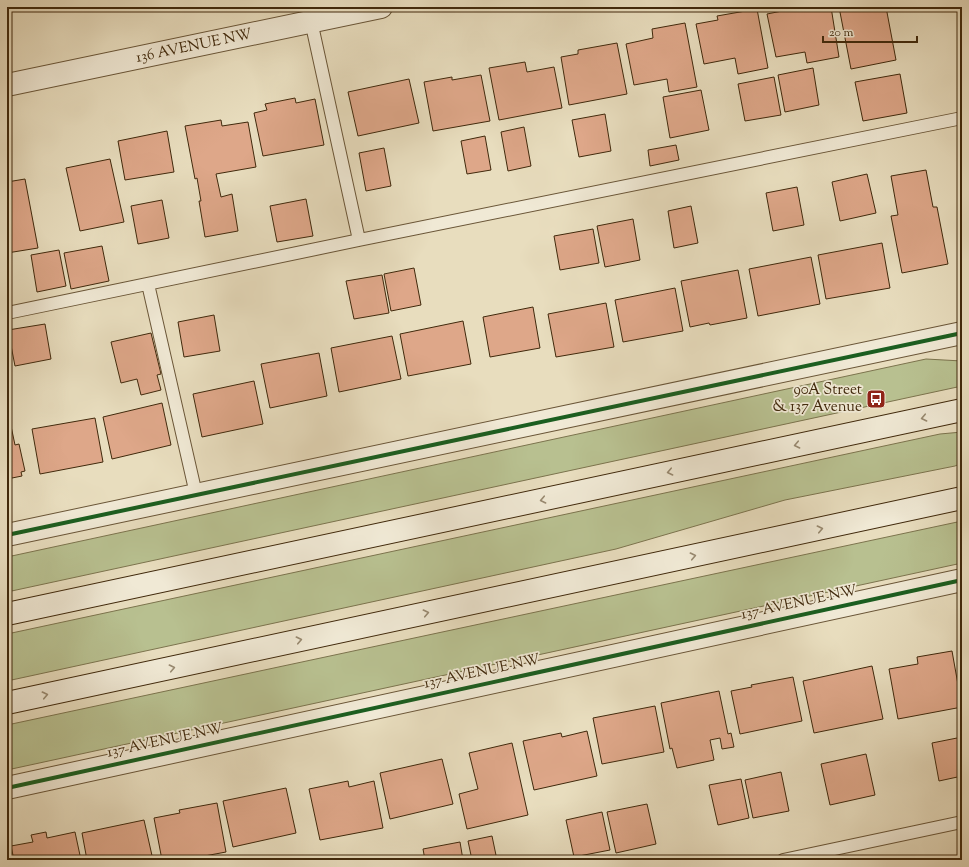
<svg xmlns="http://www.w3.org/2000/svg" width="969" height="867" font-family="'Sorts Mill Goudy',serif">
  <rect width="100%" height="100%" fill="#e8ddbe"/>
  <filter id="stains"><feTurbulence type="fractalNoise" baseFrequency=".005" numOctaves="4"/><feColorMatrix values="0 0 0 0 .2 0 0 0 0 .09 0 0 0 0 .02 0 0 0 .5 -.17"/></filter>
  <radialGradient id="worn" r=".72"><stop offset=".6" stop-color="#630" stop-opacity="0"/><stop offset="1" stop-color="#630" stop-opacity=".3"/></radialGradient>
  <path fill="#b8c090" stroke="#7c744e" d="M926,359L962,361V386L7,592V557Z
    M962,432V463L955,466L785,500L616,549L7,681V634L940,434Z
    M962,521V563L7,770V725Z"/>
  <path fill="#dea789" stroke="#40290c" d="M791,7H831L839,57L807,63L805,52L776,57L767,14L792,9Z
    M839,7H886L896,60L851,69Z
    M757,9L768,68L738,74L735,58L704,64L696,24L718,20L717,16Z
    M685,23L697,87L669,92L667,79L634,85L626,44L653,38L652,29Z
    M617,43L627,94L569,105L561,57L578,54V50Z
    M525,62L527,72L554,67L562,108L499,120L489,68Z
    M813,68L819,105L785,112L778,75Z
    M900,74L907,113L863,121L855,82Z
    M481,75L490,121L433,131L424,82L452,77V80Z
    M774,77L781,115L745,121L738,84Z
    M409,79L419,123L358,136L348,92Z
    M701,90L709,130L670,138L663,97Z
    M295,98L296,103L315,99L324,145L263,156L254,113L267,110L265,104Z
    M605,114L611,151L579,157L572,120Z
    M221,120L222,126L248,122L256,167L216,174L221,197L232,194L238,231L205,237L199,201H201L197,178L195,179L185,126Z
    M524,127L531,166L508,171L501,132Z
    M167,131L174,172L125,180L118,141Z
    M485,136L491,170L467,174L461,141Z
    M676,145L679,160L650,166L648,150Z
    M384,148L391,186L366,191L359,153Z
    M110,159L124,222L80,231L66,168Z
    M926,170L933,207H937L948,264L902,273L891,216L898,215L891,176Z
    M867,174L876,213L840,221L832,182Z
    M25,179L38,248L7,253V182Z
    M797,187L804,225L773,231L766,193Z
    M306,199L313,236L277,242L270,206Z
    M162,200L169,238L138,244L131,206Z
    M691,206L698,243L674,248L668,211Z
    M633,219L640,260L605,267L597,226Z
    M593,229L599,263L560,270L554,236Z
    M882,243L890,288L826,299L818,255Z
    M102,246L109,281L71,289L64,253Z
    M59,250L66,286L37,292L31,255Z
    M811,257L820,304L758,316L749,269Z
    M414,268L421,305L391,311L384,274Z
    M738,270L747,318L710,325L709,323L690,327L681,281Z
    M382,275L389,313L354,319L346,281Z
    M675,288L683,331L623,342L615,300Z
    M606,303L614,347L556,357L548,314Z
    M533,307L540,348L490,357L483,317Z
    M214,315L220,351L184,357L178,322Z
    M463,321L471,364L408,376L400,334Z
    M45,324L51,359L15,366L8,330Z
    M151,333L161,374L157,375L161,390L141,395L137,379L121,383L111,342Z
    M392,336L401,379L339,392L331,348Z
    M319,353L327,396L270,408L261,364Z
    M254,381L263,424L202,437L193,394Z
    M162,403L171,445L112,459L103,417Z
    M95,418L103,462L40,474L32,429Z
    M11,426L15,445L19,444L25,471L21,472L22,476L7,479V427Z
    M952,651L962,707L898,719L889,669L918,664L917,657Z
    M872,666L883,719L814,733L803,681Z
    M793,677L802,721L740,734L731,691L752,687L751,685Z
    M719,691L728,734L731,733L734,747L722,749L720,738L710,740L714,760L677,768L672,748L670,749L661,703Z
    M655,706L664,752L602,764L593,718Z
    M587,731L597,776L534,790L523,741L561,733L562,737Z
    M962,737V776L939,781L932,743Z
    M512,743L528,815L467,829L459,794L478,789L469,753Z
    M866,754L875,795L830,805L821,764Z
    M442,759L453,804L390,819L380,773Z
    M781,772L789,811L753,818L745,780Z
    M741,779L749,818L718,825L709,785Z
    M348,781L349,787L374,781L383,828L320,840L309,789Z
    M286,788L296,833L233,847L223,801Z
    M217,803L226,852L183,860H162L154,818L180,813L179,810Z
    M647,804L656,844L616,853L607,812Z
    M602,812L610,850L574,857L566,820Z
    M144,820L153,860H87L82,833Z
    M46,832L47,838L75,832L81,860H14L11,846L33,842L31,835Z
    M492,836L497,860H472L468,841Z
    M460,842L463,860H425L423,849Z"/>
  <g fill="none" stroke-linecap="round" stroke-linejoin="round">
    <g stroke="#6a5638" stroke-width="14">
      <path id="service" d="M311,21L359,240
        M148,284L196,494
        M7,313L359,240L962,118
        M783,860L962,822"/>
    </g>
    <g stroke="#6a5638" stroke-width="24">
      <g id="minor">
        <path id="s1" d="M7,85L381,7"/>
        <path d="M7,535L962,333"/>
        <path d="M7,788L962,580"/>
      </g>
    </g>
    <g stroke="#40290c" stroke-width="24">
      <path id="secondary" d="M7,614L962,410
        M7,703L962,498"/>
    </g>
    <use href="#service" stroke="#f0e9d5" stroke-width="12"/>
    <use href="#minor" stroke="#f0e9d5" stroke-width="22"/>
    <use href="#secondary" stroke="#f0e9d5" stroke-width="22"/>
    <g stroke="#f0e9d5" stroke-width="6">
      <path id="cycleway" d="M7,535L962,333
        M7,788L962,580"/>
    </g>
    <use href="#cycleway" stroke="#1b5e20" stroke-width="4"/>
  </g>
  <defs><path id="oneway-chevron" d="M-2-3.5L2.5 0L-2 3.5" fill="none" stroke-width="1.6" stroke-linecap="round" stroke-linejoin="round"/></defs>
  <g stroke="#988970">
    <use href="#oneway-chevron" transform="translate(924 418) rotate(168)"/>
    <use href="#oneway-chevron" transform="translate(797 445) rotate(168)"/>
    <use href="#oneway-chevron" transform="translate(670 472) rotate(168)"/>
    <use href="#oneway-chevron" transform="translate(543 500) rotate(168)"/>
    <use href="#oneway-chevron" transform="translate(820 529) rotate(-12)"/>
    <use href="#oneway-chevron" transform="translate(693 556) rotate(-12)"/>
    <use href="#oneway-chevron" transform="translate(426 613) rotate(-12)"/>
    <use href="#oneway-chevron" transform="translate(299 640) rotate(-12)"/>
    <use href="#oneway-chevron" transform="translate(172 668) rotate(-12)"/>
    <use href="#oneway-chevron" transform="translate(45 695) rotate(-12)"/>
  </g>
  <defs>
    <g id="bus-square" transform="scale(1)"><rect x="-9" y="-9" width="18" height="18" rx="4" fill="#8f2418" stroke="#f0e9d5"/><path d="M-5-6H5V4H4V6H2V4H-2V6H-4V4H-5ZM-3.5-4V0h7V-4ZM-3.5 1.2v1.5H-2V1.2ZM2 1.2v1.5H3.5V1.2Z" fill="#fff"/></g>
  </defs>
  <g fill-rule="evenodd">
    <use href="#bus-square" x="876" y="399"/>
  </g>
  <g text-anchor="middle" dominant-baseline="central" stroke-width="3.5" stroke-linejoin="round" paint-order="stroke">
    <g font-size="15" fill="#40290c" stroke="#f0e9d5">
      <text stroke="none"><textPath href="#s1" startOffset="191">136 AVENUE NW</textPath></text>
      <text transform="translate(799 603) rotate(-12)">137 AVENUE NW</text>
      <text transform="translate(482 672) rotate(-12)">137 AVENUE NW</text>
      <text transform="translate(165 741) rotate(-12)">137 AVENUE NW</text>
    </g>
    <g font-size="15" fill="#40290c" stroke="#f0e9d5" text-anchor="end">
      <text x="862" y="390">90A Street<tspan x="862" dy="17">&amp; 137 Avenue</tspan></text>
    </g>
  </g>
  <rect width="969" height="867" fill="none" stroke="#e8ddbe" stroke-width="24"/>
  <rect x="8" y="8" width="953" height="851" fill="none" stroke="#40290c" stroke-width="2"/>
  <rect x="12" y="12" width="945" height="843" fill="none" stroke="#40290c"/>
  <path d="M823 36v6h94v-6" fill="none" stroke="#40290c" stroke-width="2"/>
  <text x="829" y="36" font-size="12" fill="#40290c" stroke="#f0e9d5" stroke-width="3" paint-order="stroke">20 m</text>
  <rect width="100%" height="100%" filter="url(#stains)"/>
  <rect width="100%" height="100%" fill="url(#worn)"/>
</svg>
